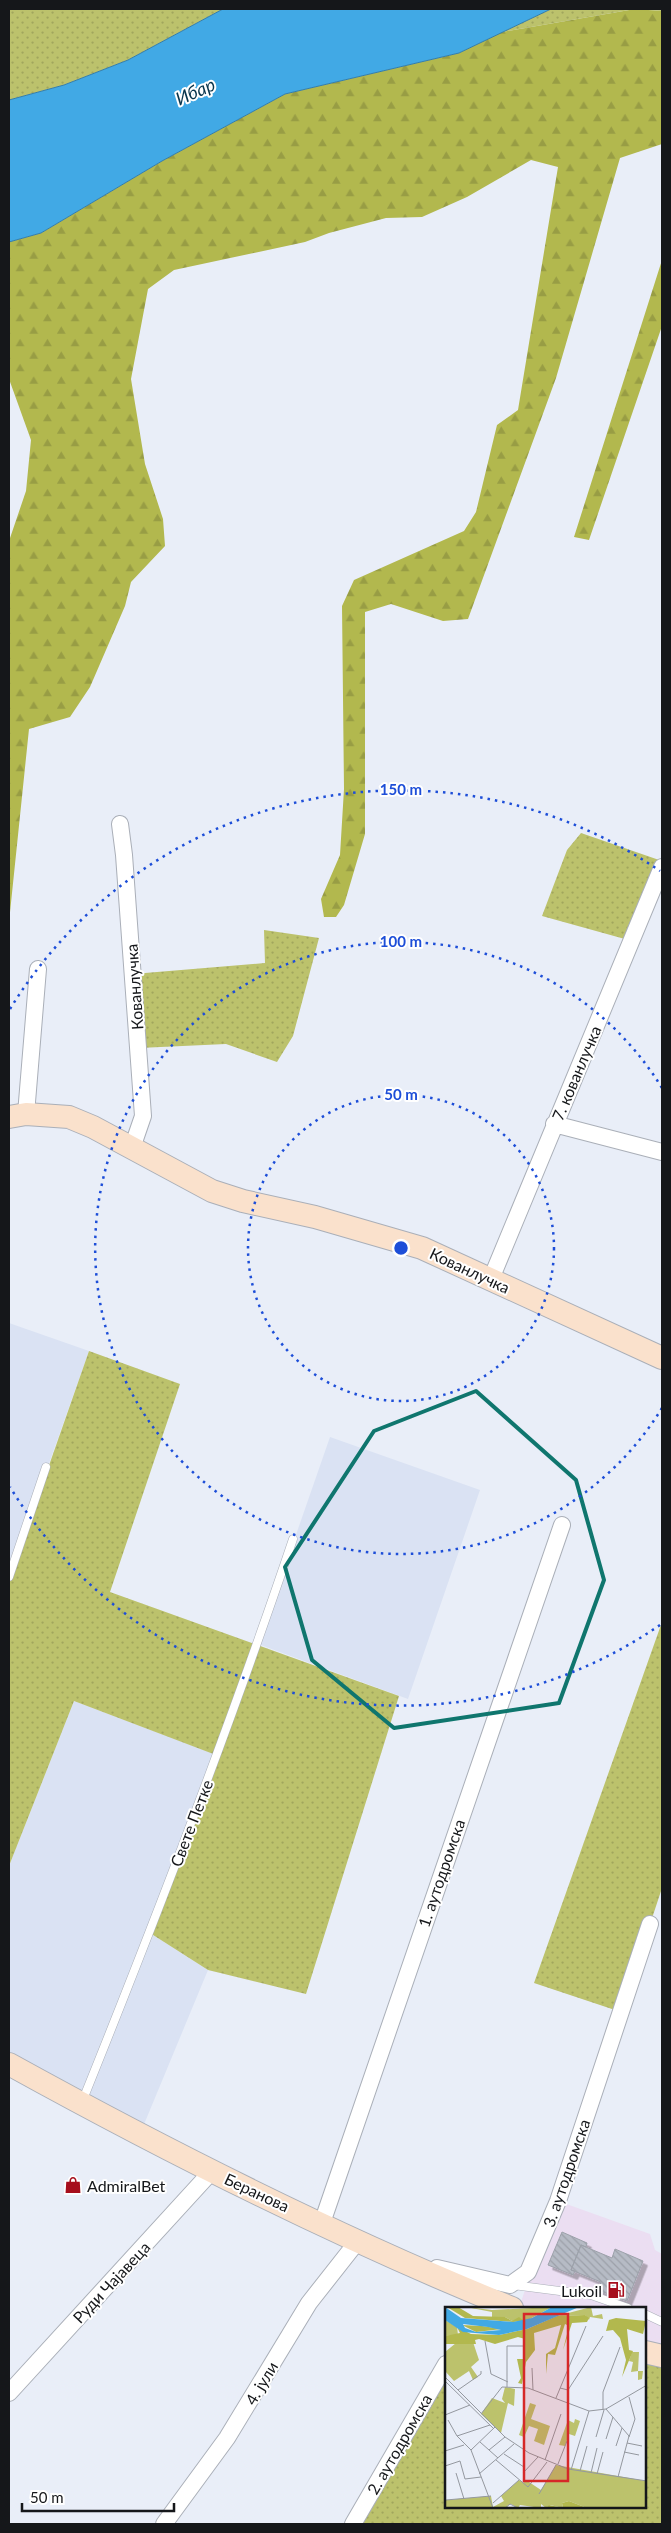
<svg xmlns="http://www.w3.org/2000/svg" width="671" height="2533" font-family="Lato,sans-serif">
  <defs>
    <pattern id="grass-dots" width="8" height="8" patternUnits="userSpaceOnUse" patternTransform="scale(1.25)"><rect width="8" height="8" fill="#bcc26c"/><path d="M2 2h.1M6 6h.1" fill="none" stroke="#a1a65d" stroke-width="1.8" stroke-linecap="round"/></pattern>
    <pattern id="forest-firs" width="22" height="20" patternUnits="userSpaceOnUse" patternTransform="scale(1.25)"><rect width="22" height="20" fill="#b2b84e"/><path d="M5 1l3.5 6h-7zM16 11l3.5 6h-7z" fill="#989d44"/></pattern>
    <pattern id="building-back-hatch" width="6" height="6" patternUnits="userSpaceOnUse" patternTransform="scale(1.25)"><rect width="6" height="6" fill="#b6bbc5"/><path d="M-1 5l2 2M0 0l6 6M5-1l2 2" fill="none" stroke="#9ca0a9"/></pattern>
    <filter id="shadow"><feDropShadow dx="4.5" dy="4.5" stdDeviation="0" flood-color="#0004"/></filter>
  </defs>
  <rect width="100%" height="100%" fill="#e9eef8"/>
  <path fill="#ebdef2" d="M558,2201L650,2234L655,2250L662,2254V2356L645,2352V2308H519L538,2251Z"/>
  <path fill="#dae2f3" d="M9,1323L89,1351L9,1576Z
    M330,1437L480,1490L408,1699L258,1644Z
    M74,1701L217,1755L150,1933L208,1970L140,2134L9,2064V1866Z"/>
  <path fill="url(#grass-dots)" d="M9,9H223L128,60L64,85L9,100Z
    M551,9H662V11L635,9L502,32Z
    M581,833L662,861L632,941L542,916L567,850Z
    M264,930L319,938L293,1036L277,1062L226,1044L139,1048L133,974L265,963Z
    M89,1351L180,1384L110,1592L399,1696L306,1994L208,1970L150,1933L216,1755L74,1701L9,1866V1580Z
    M662,1622V1888L621,2012L534,1983Z
    M645,2352L662,2356V2524H353L446,2364V2507H645Z"/>
  <path fill="url(#forest-firs)" d="M635,9L662,11V144L620,158L556,378L468,619L443,621L391,604L365,612V834L344,905L336,917H324L321,899L340,855L344,789L342,606L354,580L464,531L476,512L497,425L518,410L558,167L531,160L467,197L422,217L386,218L329,233L305,242L174,270L148,289L131,379L145,464L163,519L165,546L131,582L125,606L90,687L70,717L29,729L9,922V541L26,491L31,440L9,379V242L41,233L162,161L285,94L459,53L502,32Z
    M662,260V326L589,540L574,537Z"/>
  <path fill="#41a9e5" stroke="#347da8" d="M223,9H551L459,53L285,94L162,161L41,233L9,242V100L64,85L128,60Z"/>
  <path fill="url(#building-back-hatch)" stroke="#9ca1aa" filter="url(#shadow)" d="M562,2232L587,2243L586,2247L581,2245L571,2270L575,2271L573,2275L548,2265Z
    M581,2245L612,2258L615,2249L643,2261L627,2301L598,2290L601,2282L571,2270Z"/>
  <g fill="none" stroke-linecap="round" stroke-linejoin="round">
    <g stroke="#aaafb8" stroke-width="9">
      <path id="lane" d="M9,1577L46,1467
        M82,2102C157,1916 229,1729 293,1539
        M513,2285L591,2295L628,2308
        M645,2314L662,2322"/>
    </g>
    <g stroke="#aaafb8" stroke-width="18">
      <path id="street" d="M120,824L124,855L143,1116L132,1148
        M26,1114L38,969
        M554,1124L662,1152
        M491,1279L662,867
        M322,2223L562,1525
        M437,2268L510,2285L528,2272L558,2201L650,1924
        M9,2393L212,2171
        M164,2524L227,2438L309,2303L357,2242
        M353,2524L446,2364"/>
    </g>
    <g stroke="#aaafb8" stroke-width="24">
      <path id="secondary" d="M9,1117L26,1114L69,1117L93,1127L212,1191L243,1201L315,1217L422,1248L662,1358
        M9,2064C172,2154 339,2238 512,2308
        M645,2352L662,2356"/>
    </g>
    <use href="#lane" stroke="#fff" stroke-width="8"/>
    <use href="#street" stroke="#fff" stroke-width="16"/>
    <use href="#secondary" stroke="#fae1cc" stroke-width="22"/>
  </g>
  <path fill="none" stroke="#0f766e" stroke-width="4" stroke-linejoin="round" d="M476,1391L576,1480L604,1580L559,1703L394,1728L312,1660L285,1567L374,1431Z"/>
  <g fill="none" stroke="#1d4ed8" stroke-width="2.5" stroke-dasharray="2.5 5">
    <circle cx="401" cy="1248" r="153"/>
    <path d="M662 1408A306 306 0 1 1 662 1088"/>
    <path d="M660 1625A458 458 0 0 1 10 1487M10 1009A458 458 0 0 1 660 871"/>
  </g>
  <defs>
    <g id="shop-bare" transform="scale(1.35)"><path d="M-5-2.5h2.3a2.7 3.5 0 0 1 5.4 0H5L5.5 6h-11ZM-1.5-2.5h3a1.5 2.3 0 0 0-3 0Z" fill="#a60e1c" stroke="#fff" stroke-width="2.5" paint-order="stroke"/></g>
    <g id="fuel-bare" transform="scale(1.35)"><path d="M-5.5-6h7V0h2V4h1.3V-2.5L3-4.5l.8-.8L6-3V5H2.5V1h-1V6h-7ZM-4.2-4.7v3.2H.2V-4.7Z" fill="#a60e1c" stroke="#fff" stroke-width="2.5" paint-order="stroke"/></g>
  </defs>
  <g fill-rule="evenodd">
    <use href="#shop-bare" x="73" y="2185"/>
    <use href="#fuel-bare" x="616" y="2290"/>
  </g>
  <g text-anchor="middle" dominant-baseline="central" stroke-width="4" stroke-linejoin="round" paint-order="stroke">
    <g font-size="16" fill="#15171a" stroke="#fff">
      <text transform="translate(134 987) rotate(-94)">Кованлучка</text>
      <text transform="translate(576 1073) rotate(-67)">7. кованлучка</text>
      <text transform="translate(470 1270) rotate(25)">Кованлучка</text>
      <text transform="translate(191 1823) rotate(-69)">Свете Петке</text>
      <text transform="translate(441 1873) rotate(-71)">1. аутодромска</text>
      <text transform="translate(566 2173) rotate(-71)">3. аутодромска</text>
      <text transform="translate(257 2192) rotate(25)">Беранова</text>
      <text transform="translate(111 2282) rotate(-47)">Руди Чајавеца</text>
      <text transform="translate(261 2383) rotate(-59)">4. јули</text>
      <text transform="translate(399 2444) rotate(-60)">2. аутодромска</text>
    </g>
    <g font-size="16" fill="#15171a" stroke="#fff" text-anchor="start">
      <text x="87" y="2185">AdmiralBet</text>
      <text x="602" y="2290" text-anchor="end">Lukoil</text>
    </g>
    <g font-size="18" font-style="italic" fill="#08354d" stroke="#fff">
      <text transform="translate(195 91) rotate(-24)">Ибар</text>
    </g>
  </g>
  <g transform="translate(445 2307)">
    <rect width="201" height="201" fill="#e9eef8"/>
    <path d="M21,0L47,3L107,0L83,13L67,14L60,10L47,12V5ZM146,0L148,9L157,7L158,12L145,10L144,13L140,8L112,9ZM0,13L12,20L13,28L0,29ZM28,35L34,53L26,60L33,70L28,73L24,64L9,74L0,64V45L11,36ZM187,45H194L193,64H198L197,72L193,73V64L186,65L188,55L184,54ZM60,80L70,82L69,99L63,96L56,126L36,107L47,91L60,96L57,92ZM85,96L91,98L86,112L105,119L99,138L89,134L93,122L84,119L79,130L74,128ZM130,112L135,114L130,129L124,127L120,139L114,138L123,113L129,116ZM111,158L201,174V201H142L124,194L117,196L118,201L105,198L101,201L96,197V201L75,198L73,201L66,197L62,199L65,201H0L1,193L46,189L48,200L59,194L56,189L74,173L78,176L81,173L96,183Z" fill="#bcc26c"/>
    <path d="M2,0H13L28,9L60,10L67,14L74,10L79,14L68,15L20,11ZM140,8L144,11L142,15L127,16L118,43L124,19L120,17L110,48L103,47L101,67V47L110,41L116,18L89,26L90,43L81,55L77,77L73,76L76,71L72,52H78L80,32L73,30L50,37L34,32L30,33L31,37H0V29L15,26L12,20L26,27L54,28L82,22L112,9ZM171,11L201,14L198,27L182,22L184,43L188,44L177,70L181,53L175,31L168,23L161,24L164,13ZM17,18L37,19L57,22L31,25ZM124,194L142,201H101L104,198L118,201L117,196Z" fill="#b2b84e"/>
    <path d="M0,0L16,11L68,15L87,11L107,0H134L82,22L54,28L18,25L0,13ZM18,17L43,20L56,23L31,25L20,21Z" fill="#41a9e5" fill-rule="evenodd"/>
    <path fill="none" stroke="#94989f" stroke-width="1" d="M40,34L46,67L63,75M87,61L88,83M0,70L60,130L84,146L123,162L202,174M0,74L49,122M62,80V39H78M115,81L123,83L158,29M13,83L36,67V64M111,91L141,19M161,102L184,129L173,170M158,103V85L175,40M36,107L57,80L83,81L144,104L161,102L202,78M0,108L25,98M3,113L12,129L26,143M12,129L45,118M151,130L159,103M184,130L190,112L184,90M161,132L168,110M35,135L53,151M182,136L197,139M171,139L177,121M44,143L60,130M0,144L19,138M179,145L194,148M59,147L79,160M51,153L83,180L102,155M100,153L116,107M113,157L122,134M0,159L15,154L20,172L36,170M126,163L144,104M135,164L142,139M0,166V197M11,166L19,192M78,166L93,150M146,166L152,141M34,167L69,137M152,167L158,145M94,187L111,158M1,193L46,189M48,196L74,173M48,201L26,143L50,120M60,201L65,197L73,201"/>
    <path fill="#d62828" fill-opacity="0.15" stroke="#d62828" stroke-width="2.5" d="M79,7H123V174H79Z"/>
    <rect width="201" height="201" fill="none" stroke="#15171a" stroke-width="2.5"/>
  </g>
  <circle cx="401" cy="1248" r="8" fill="#1d4ed8" stroke="#fff" stroke-width="2.5"/>
  <g font-size="15" text-anchor="middle" font-weight="bold" fill="#1d4ed8" stroke="#fff" stroke-width="4" stroke-linejoin="round" paint-order="stroke">
    <text x="401" y="795">150 m</text>
    <text x="401" y="947">100 m</text>
    <text x="401" y="1100">50 m</text>
  </g>
  <rect width="671" height="2533" fill="none" stroke="#15171a" stroke-width="20"/>
  <path d="M22 2503v8h152v-8" fill="none" stroke="#15171a" stroke-width="2.5"/>
  <text x="30" y="2503" font-size="15" fill="#15171a" stroke="#ffffff" stroke-width="4" paint-order="stroke">50 m</text>
</svg>
